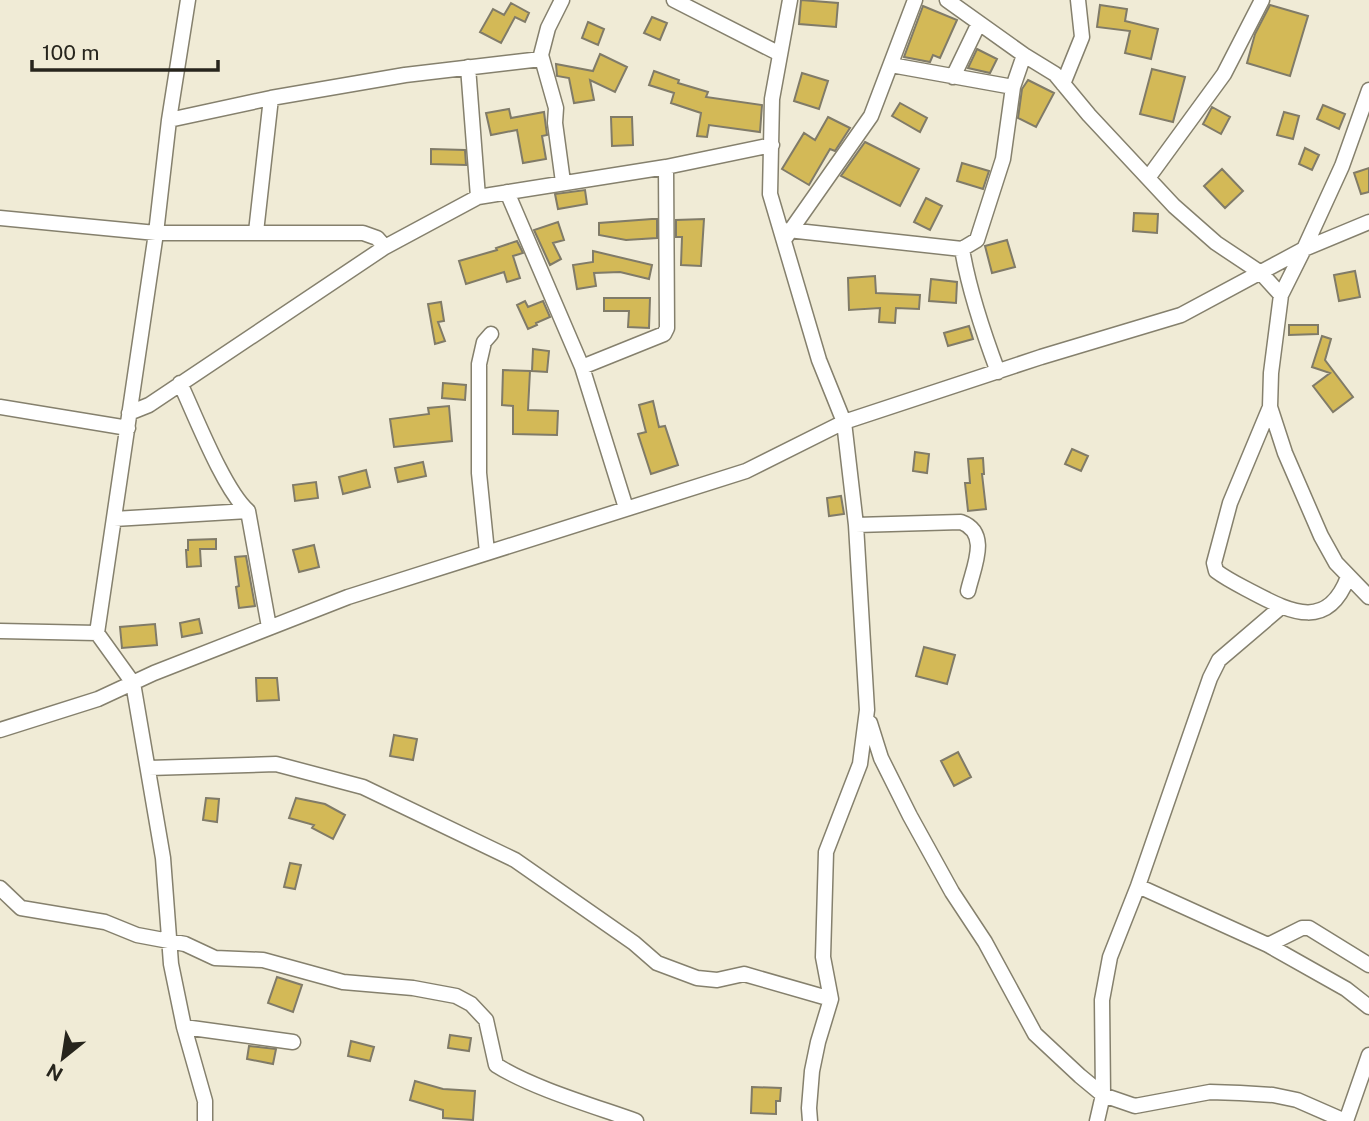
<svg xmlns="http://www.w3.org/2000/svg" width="1369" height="1121" font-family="'Public Sans',sans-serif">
  <rect width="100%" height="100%" fill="#f0ebd6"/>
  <path fill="#d3b957" stroke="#807b68" stroke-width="2" d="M801,0L838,3L836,27L799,24Z
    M511,3L529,13L525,22L515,17L501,43L480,32L493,9L504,15Z
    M1100,5L1127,9L1125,21L1158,29L1151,59L1125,53L1130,31L1097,27Z
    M1270,5L1308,16L1290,76L1247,63L1255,34Z
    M923,6L957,20L940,58L933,55L930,62L904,57Z
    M652,17L667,23L660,40L644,33Z
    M588,22L604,29L598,45L582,38Z
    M977,49L997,59L990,73L968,68Z
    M600,54L627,67L615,92L590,80L594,100L574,103L569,78L557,76L556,64L593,71Z
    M1152,69L1185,77L1173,122L1140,114Z
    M654,71L679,80L678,83L708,92L706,97L762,105L760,132L709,125L707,137L697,136L701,113L671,103L674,93L649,85Z
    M802,73L828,81L819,109L794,101Z
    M1028,80L1054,93L1036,127L1018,118L1022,89Z
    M900,103L927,118L920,132L892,116Z
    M1323,105L1345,114L1339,129L1317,119Z
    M1212,107L1230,117L1221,134L1203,124Z
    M509,109L511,118L544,112L547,135L542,136L546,159L523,163L517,130L491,135L486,113Z
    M1284,112L1299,116L1293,139L1277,135Z
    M611,117H632L633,145L612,146Z
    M828,117L850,128L835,151L830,149L809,185L782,169L804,133L815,140Z
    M865,142L919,169L900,206L841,176Z
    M1305,148L1319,155L1312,170L1299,164Z
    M431,149L465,150L466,165L431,164Z
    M962,163L989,171L983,189L957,181Z
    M1369,168V192L1361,194L1354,173Z
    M1222,169L1243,191L1225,208L1204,186Z
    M585,190L587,204L558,209L555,194Z
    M926,198L942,206L930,230L914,222Z
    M1134,213L1158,214L1157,233L1133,231Z
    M652,219H657V238L626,240L599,235V223Z
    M704,219L701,266L681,265L682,237H676V220Z
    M558,222L564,240L553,243L561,259L550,265L534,230Z
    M1007,240L1015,267L992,273L985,246Z
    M517,241L523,253L513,256L520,278L507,282L504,272L466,284L459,261L497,250L496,248Z
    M593,251L652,265L649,279L620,272L594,273L596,286L577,289L573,265L593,262Z
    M1355,271L1360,297L1339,301L1334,275Z
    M875,276L876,293L920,295L919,309L896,308L895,323L879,322L880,308L849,310L848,278Z
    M931,279L957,282L956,303L929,301Z
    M604,298H650L649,328L628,327L629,311H604Z
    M525,301L528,307L543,301L550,317L536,323L537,325L528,329L517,305Z
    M441,302L444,321L438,322L445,341L435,344L428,304Z
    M1289,325H1318V334L1289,335Z
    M969,326L973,339L948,346L944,333Z
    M1322,336L1331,339L1325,360L1353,397L1333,412L1313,386L1330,373L1312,367Z
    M533,349L549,351L547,372L532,371Z
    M503,370L530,371L528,410L558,411L557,435L513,434V406L502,405Z
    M443,383L466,385L465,400L442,398Z
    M653,401L659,427L665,426L678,465L651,474L638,434L646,432L639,405Z
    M449,406L452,441L394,447L390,419L429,414L428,408Z
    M1072,449L1088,456L1081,471L1065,464Z
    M915,452L929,454L927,473L913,471Z
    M983,458L984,474H982L986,509L968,511L965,483H970L968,459Z
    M423,462L426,476L398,482L395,468Z
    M366,470L370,487L343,494L339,477Z
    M316,482L318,498L295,501L293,485Z
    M841,496L844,514L829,516L827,498Z
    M216,539V549H200L201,566L187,567L186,550H188V540Z
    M314,545L319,567L299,572L293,550Z
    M246,556L255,606L239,608L236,587L239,586L235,557Z
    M199,619L202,633L182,637L180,623Z
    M155,624L157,645L122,648L120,627Z
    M924,647L955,655L947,684L916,676Z
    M256,678H277L279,700L257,701Z
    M394,735L417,739L413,760L390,756Z
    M958,752L971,777L954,786L941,761Z
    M206,798L219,799L217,822L203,820Z
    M296,798L325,804L345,815L333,839L312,828L314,825L289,818Z
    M290,863L301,865L295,889L284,887Z
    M277,977L302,985L293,1012L268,1003Z
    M450,1035L471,1038L469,1051L448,1048Z
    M351,1041L374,1047L370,1061L348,1056Z
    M249,1046L276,1049L273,1064L247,1059Z
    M415,1081L443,1089L475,1091L473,1120L443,1118V1110L410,1100Z
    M752,1087L781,1088L780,1101H776V1114L751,1113Z"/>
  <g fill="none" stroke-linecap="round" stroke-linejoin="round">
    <g stroke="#85806d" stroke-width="17">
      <path id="minor" d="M188,0L169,120L156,233L97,633L133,683L163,858L171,964L184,1027L205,1101V1121
        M562,0L548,28L541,55L556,108L555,123L563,182
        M674,0L780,54
        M790,0L772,99L770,194L819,360L844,422L856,525L867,710L860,764L826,852L823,957L831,999L818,1042L812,1071L809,1108L810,1121
        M947,0L1024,55L1055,74L1089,115L1174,206L1216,243L1261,273L1281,295
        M891,65L1013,87
        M468,67L478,197
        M953,77L979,23
        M1063,84L1082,37L1078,0
        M1369,90L1342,166L1304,249L1281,295L1271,373L1270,407L1285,453L1321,536L1336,563L1369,597
        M169,120L271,98L405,75L541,59
        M1148,178L1224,74L1262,0
        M507,192L582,367L626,508
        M0,218L156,233H363L377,238L385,247
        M788,230L962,249L977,240L1003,159L1013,87L1024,55
        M256,232L271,98
        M786,237L871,116L915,0
        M962,249C969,291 983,332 998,372
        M582,367L664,334L667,328L666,167
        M180,383C195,415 224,490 248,511L269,627
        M0,407L128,428
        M1270,407L1230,503L1214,563L1216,571C1228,580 1241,586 1254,593C1292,613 1328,630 1348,577
        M129,413L149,405L385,247L478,197L666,167L772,145
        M114,519L248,511
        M856,525L961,522C991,533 973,568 968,591
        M487,552L479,473V364L484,342L491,334
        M0,631L97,633
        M870,723L881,758L910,816L952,892L985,942L1035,1034L1080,1076L1103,1095L1135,1106L1210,1092L1240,1093L1273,1095L1297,1100L1345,1121
        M0,730L98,699L154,673L348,597L746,471L844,422L1041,357L1181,315L1304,249L1369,222
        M149,768L276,764L363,787L515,860L634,943L657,963L697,978L717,980L744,974L831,999
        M1138,886L1268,945L1346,989L1369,1007
        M0,888L21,908L105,922L137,935L185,944L215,958L263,960L343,982L413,988L456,996L471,1004L486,1020L496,1065C532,1088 594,1106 636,1121
        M1268,945L1302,928H1309L1369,965
        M184,1027L293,1042
        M1097,1121L1103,1095L1102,1000L1110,957L1138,886L1210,678L1219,660L1281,607
        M1346,1121L1369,1055"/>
    </g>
    <use href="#minor" stroke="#fff" stroke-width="14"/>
  </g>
  <g transform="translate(63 1058) rotate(210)" stroke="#f0ebd6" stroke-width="5" paint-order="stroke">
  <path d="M0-5L12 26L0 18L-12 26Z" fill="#27251d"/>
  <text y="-10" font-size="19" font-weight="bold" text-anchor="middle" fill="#27251d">N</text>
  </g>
  <path d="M32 60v10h186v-10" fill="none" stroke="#27251d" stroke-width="3.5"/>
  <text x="42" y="60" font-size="21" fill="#27251d" stroke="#f0ebd6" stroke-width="5" paint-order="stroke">100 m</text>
</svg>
